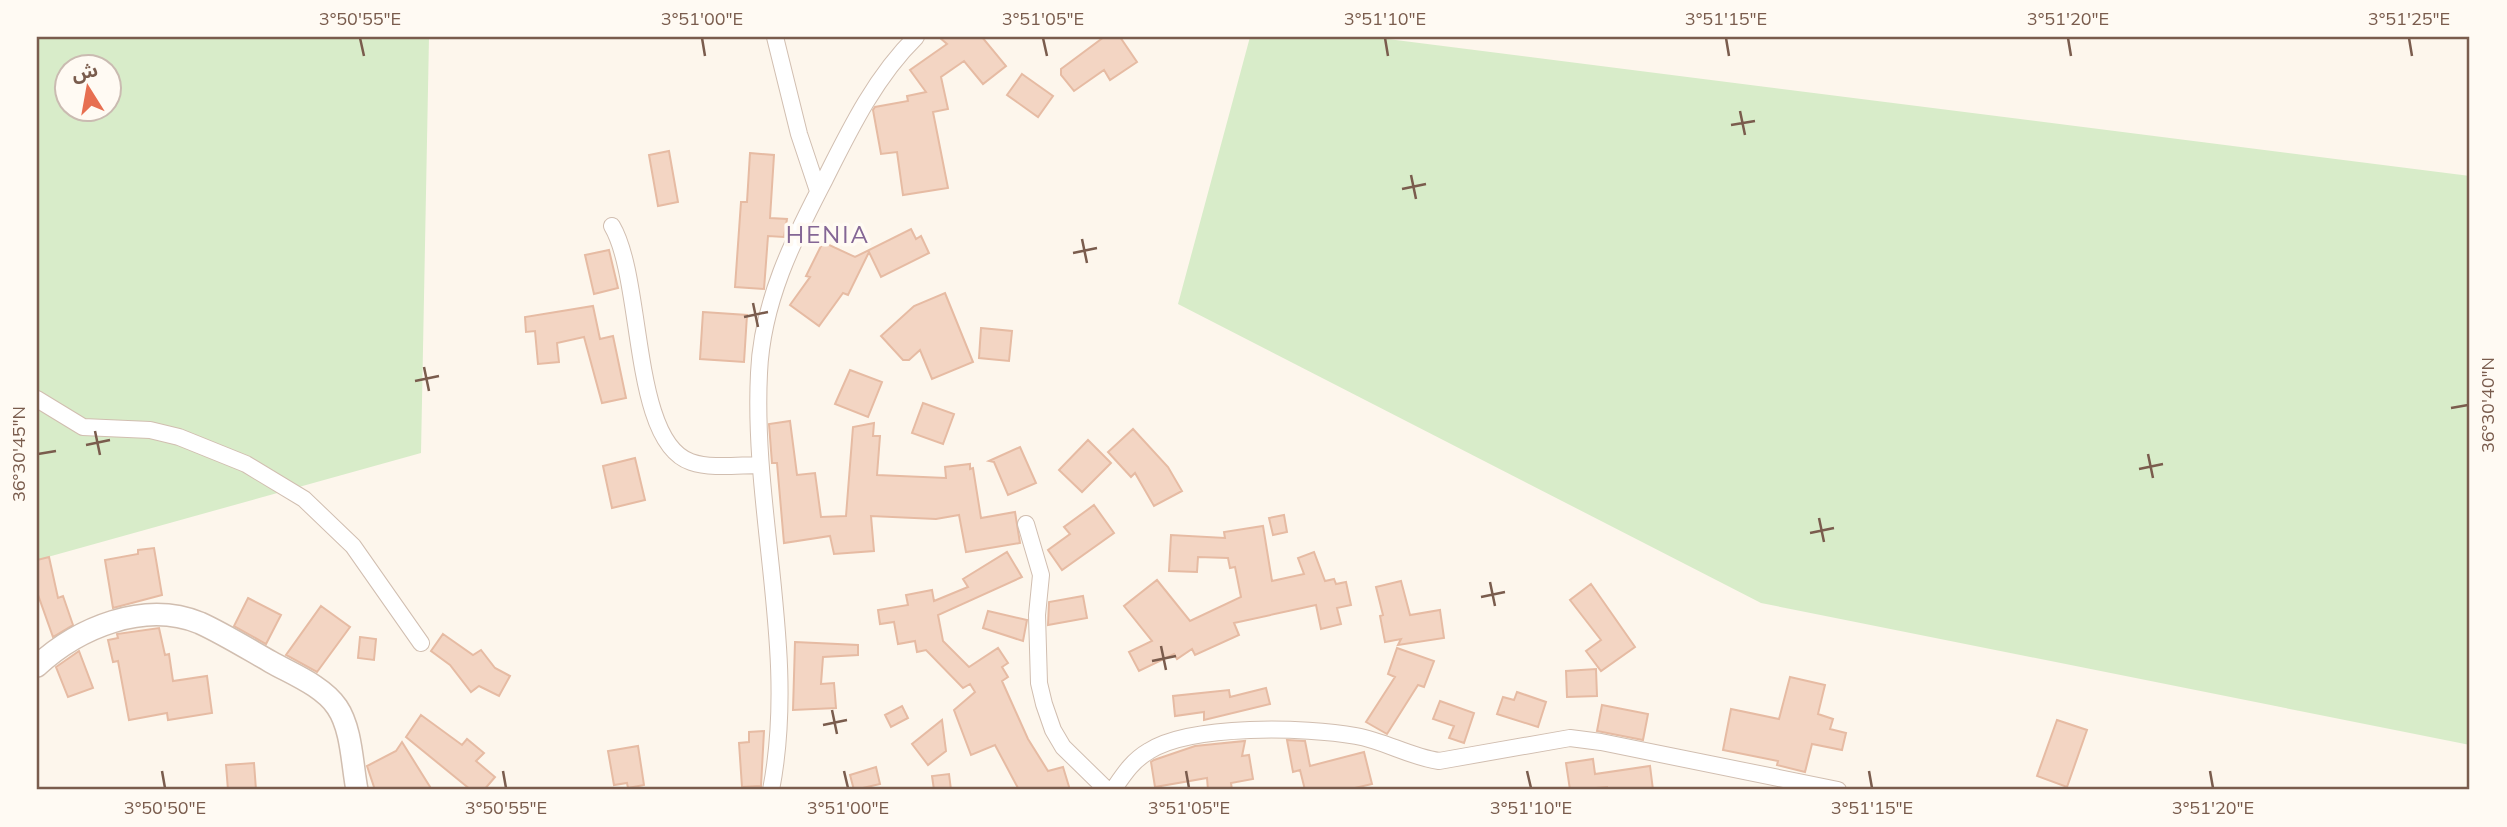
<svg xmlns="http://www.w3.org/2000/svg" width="2507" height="827" font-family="Mulish,'Noto Sans Arabic',sans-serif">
  <rect width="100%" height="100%" fill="#fdf6ec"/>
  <path fill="#d8ecc9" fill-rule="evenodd" d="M37,37H429L421,453L37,560ZM66,66H108V108H66Z
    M1250,37H1372L2470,176V745L1761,603L1178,304Z"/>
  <path fill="#f3d5c3" stroke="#e6bba3" stroke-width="2" d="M939,37H982L1006,66L983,84L964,61L941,77L948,109L933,112L948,188L903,195L897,152L881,154L873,110L875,107L908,101L907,96L926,92L910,70L947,44Z
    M1104,37H1120L1137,62L1110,80L1104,70L1074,91L1061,75V69Z
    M1022,74L1053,96L1038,117L1007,95Z
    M669,151L678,202L658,206L649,155Z
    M750,153L774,155L770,218L787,219L784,237L768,236L764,289L735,287L741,202H747Z
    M911,229L916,239L921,236L929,253L881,277L869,252L848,295L843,293L819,326L790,305L810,277L806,276L823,242L855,257Z
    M609,250L618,288L594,294L585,255Z
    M945,293L973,362L932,379L920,350L909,360H903L881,336L914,306Z
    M593,306L600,339L613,336L626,398L602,403L584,337L557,343L559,362L538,364L535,331L526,332L525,317Z
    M703,312L747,315L744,362L700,359Z
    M981,328L1012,331L1009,361L979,358Z
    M850,370L882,382L868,417L835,404Z
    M923,403L954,414L943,444L912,433Z
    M790,421L797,475L815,473L821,517L846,516L853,427L874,423L873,436H880L877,475L946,478L945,467L970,464V469L973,468L981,518L1015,512L1020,543L966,552L959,515L936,519L871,516L874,551L834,554L830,536L784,543L777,463H772L769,424Z
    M1133,429L1168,467L1182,491L1154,506L1135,473L1131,477L1108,452Z
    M1088,440L1111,463L1082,492L1059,470Z
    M1020,447L1036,483L1008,495L994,462L989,461Z
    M635,458L645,500L612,508L603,466Z
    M1094,505L1114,533L1062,570L1048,550L1070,534L1064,527Z
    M1284,515L1287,532L1273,535L1269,518Z
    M1263,526L1272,581L1304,574L1298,558L1314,552L1325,581L1334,579L1336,584L1346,582L1351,605L1337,608L1341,624L1321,629L1316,605L1234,623L1239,635L1195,655L1192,649L1177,659L1174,654L1139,671L1129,652L1152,641L1124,606L1157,580L1190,621L1241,597L1235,567L1230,568L1228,558L1198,557L1197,572L1169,571L1171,535L1225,538L1224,532Z
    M154,548L162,595L113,608L105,560L138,554V550Z
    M1007,552L1022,577L938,615L943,641L969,667L998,648L1008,663L1002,667L1008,677L1002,681L1028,739L1048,771L1063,767L1070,790H1019L995,745L971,755L954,710L975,692L970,684L963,688L926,650L917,652L915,641L898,644L894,622L880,624L878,610L908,605L906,595L932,590L934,601L968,587L963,579Z
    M49,557L58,598L63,596L73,625L53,637L37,592V560Z
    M1401,581L1410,615L1440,610L1444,638L1398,645L1401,639L1385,642L1380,616L1383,615L1376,587Z
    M1591,584L1635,647L1601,671L1586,651L1601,640L1570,600Z
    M1083,596L1087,618L1048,625L1049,602Z
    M248,598L281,615L266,644L234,626Z
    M321,606L350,627L317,672L286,655Z
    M988,611L1027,620L1023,641L983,628Z
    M159,628L165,655L169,654L173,681L207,676L212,713L168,720L167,713L129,720L118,661L113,662L108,640L118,638L117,634Z
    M443,634L473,655L481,650L495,668L510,676L499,696L479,686L471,692L450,665L431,651Z
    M360,637L376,639L374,660L358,658Z
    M795,642L858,645V655L823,657L821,684L834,683L836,708L793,710Z
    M1397,648L1434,661L1424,687L1418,685L1387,734L1366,722L1395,677L1388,674Z
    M79,651L93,688L68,697L56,667Z
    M1596,669L1597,696L1567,697L1566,671Z
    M1790,677L1825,685L1818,714L1833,719L1830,729L1846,733L1842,750L1812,744L1805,772L1777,765L1778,761L1723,750L1731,709L1779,719Z
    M1266,688L1270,704L1204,720V712L1175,716L1173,696L1229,690L1230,697Z
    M1517,692L1546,702L1538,727L1497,714L1503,697L1514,700Z
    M1440,701L1474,713L1464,743L1449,738L1454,726L1433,719Z
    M1602,705L1648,714L1643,740L1597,731Z
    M902,706L908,718L891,727L885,715Z
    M421,715L462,745L467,739L484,753L476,761L495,777L484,790H471L406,737Z
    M942,720L946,751L928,765L912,744Z
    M2057,720L2087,730L2067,787L2037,776Z
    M764,731L761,786L742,787L739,743L749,742V732Z
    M1287,740L1305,741L1310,766L1364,752L1372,784L1346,790H1305L1300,770L1293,772Z
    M1245,741L1242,756L1249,755L1253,779L1231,783L1232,790H1208L1207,778L1155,787L1151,762L1154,760L1195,746Z
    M402,742L432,790H375L367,766L396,751Z
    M638,746L644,785L628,788L627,783L614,785L608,751Z
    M1593,759L1595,774L1650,766L1653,790H1607V787L1570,790L1566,763Z
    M254,763L256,790H228L226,765Z
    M876,767L880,784L854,790L850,775Z
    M949,774L951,790H934L932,776Z"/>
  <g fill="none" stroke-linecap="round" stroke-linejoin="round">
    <g stroke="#d1beb0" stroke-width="18">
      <path id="minor" d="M775,37L799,134L818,191
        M612,226C644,280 631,442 691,462C711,469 739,465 760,465
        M37,399L83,427L150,430L179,437L246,464L304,499L353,546L421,643
        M1026,524L1041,575L1037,615L1039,683L1044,704L1053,730L1063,747L1107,790
        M771,790C798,652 752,512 759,373C762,302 793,240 825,179C850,129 876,76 916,37
        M1113,790C1124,774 1132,761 1149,751C1192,724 1306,727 1356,736C1385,741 1410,757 1439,761L1570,738L1601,742L1838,790"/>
    </g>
    <g stroke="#d1beb0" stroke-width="24">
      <path id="tertiary" d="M37,666C78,628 144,600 200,623C224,634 248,649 271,662C292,674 323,686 337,707C352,729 352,765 357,790"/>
    </g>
    <use href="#minor" stroke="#fff" stroke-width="16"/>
    <use href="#tertiary" stroke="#fff" stroke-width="21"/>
  </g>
  <path fill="none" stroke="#7a5c4d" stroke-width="2.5" d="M360,38L364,56M702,38L705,56M1043,38L1047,56M1385,38L1388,56M1726,38L1729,56M2068,38L2071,56M2409,38L2412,56M1740,111L1745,135M1731,125L1755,121M1411,175L1416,199M1402,189L1426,184M1082,239L1087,263M1073,253L1097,248M753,303L758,327M744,317L768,312M424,367L429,391M415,381L439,376M2451,408L2468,405M95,431L100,455M86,445L110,440M38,454L56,451M2148,454L2153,478M2139,469L2163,464M1819,518L1824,542M1810,533L1834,528M1490,582L1495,606M1481,597L1505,592M1161,646L1166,670M1152,661L1176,656M832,710L837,734M823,725L847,720M162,771L165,788M503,771L506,788M844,771L848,788M1186,771L1189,788M1527,771L1531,788M1869,771L1872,788M2210,771L2213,788"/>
  <g text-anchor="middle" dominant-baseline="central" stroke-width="7" stroke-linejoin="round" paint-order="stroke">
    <g font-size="24" letter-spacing="2" fill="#846695" stroke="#fffaf3">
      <text x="828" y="234">HENIA</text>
    </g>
  </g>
  <rect width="2507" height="827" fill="none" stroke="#fffaf3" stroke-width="77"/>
  <g transform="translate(88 88) rotate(349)"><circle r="33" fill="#fffaf3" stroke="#cabbb1" stroke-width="2"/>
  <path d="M0-5L12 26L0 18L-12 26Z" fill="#e76f51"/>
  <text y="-10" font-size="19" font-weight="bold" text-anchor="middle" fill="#7a5c4d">ش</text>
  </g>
  <rect x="38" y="38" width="2430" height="750" fill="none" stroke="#7a5c4d" stroke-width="2.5"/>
  <g font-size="18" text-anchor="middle" fill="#7a5c4d">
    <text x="360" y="25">3°50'55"E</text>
    <text x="702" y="25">3°51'00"E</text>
    <text x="1043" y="25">3°51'05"E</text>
    <text x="1385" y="25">3°51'10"E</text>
    <text x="1726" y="25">3°51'15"E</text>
    <text x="2068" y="25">3°51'20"E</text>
    <text x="2409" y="25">3°51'25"E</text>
    <text transform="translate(2488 405) rotate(-90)" y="6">36°30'40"N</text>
    <text transform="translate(19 454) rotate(-90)" y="6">36°30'45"N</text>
    <text x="165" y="814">3°50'50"E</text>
    <text x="506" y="814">3°50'55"E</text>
    <text x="848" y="814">3°51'00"E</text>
    <text x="1189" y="814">3°51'05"E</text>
    <text x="1531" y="814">3°51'10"E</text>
    <text x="1872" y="814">3°51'15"E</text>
    <text x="2213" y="814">3°51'20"E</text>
  </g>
</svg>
